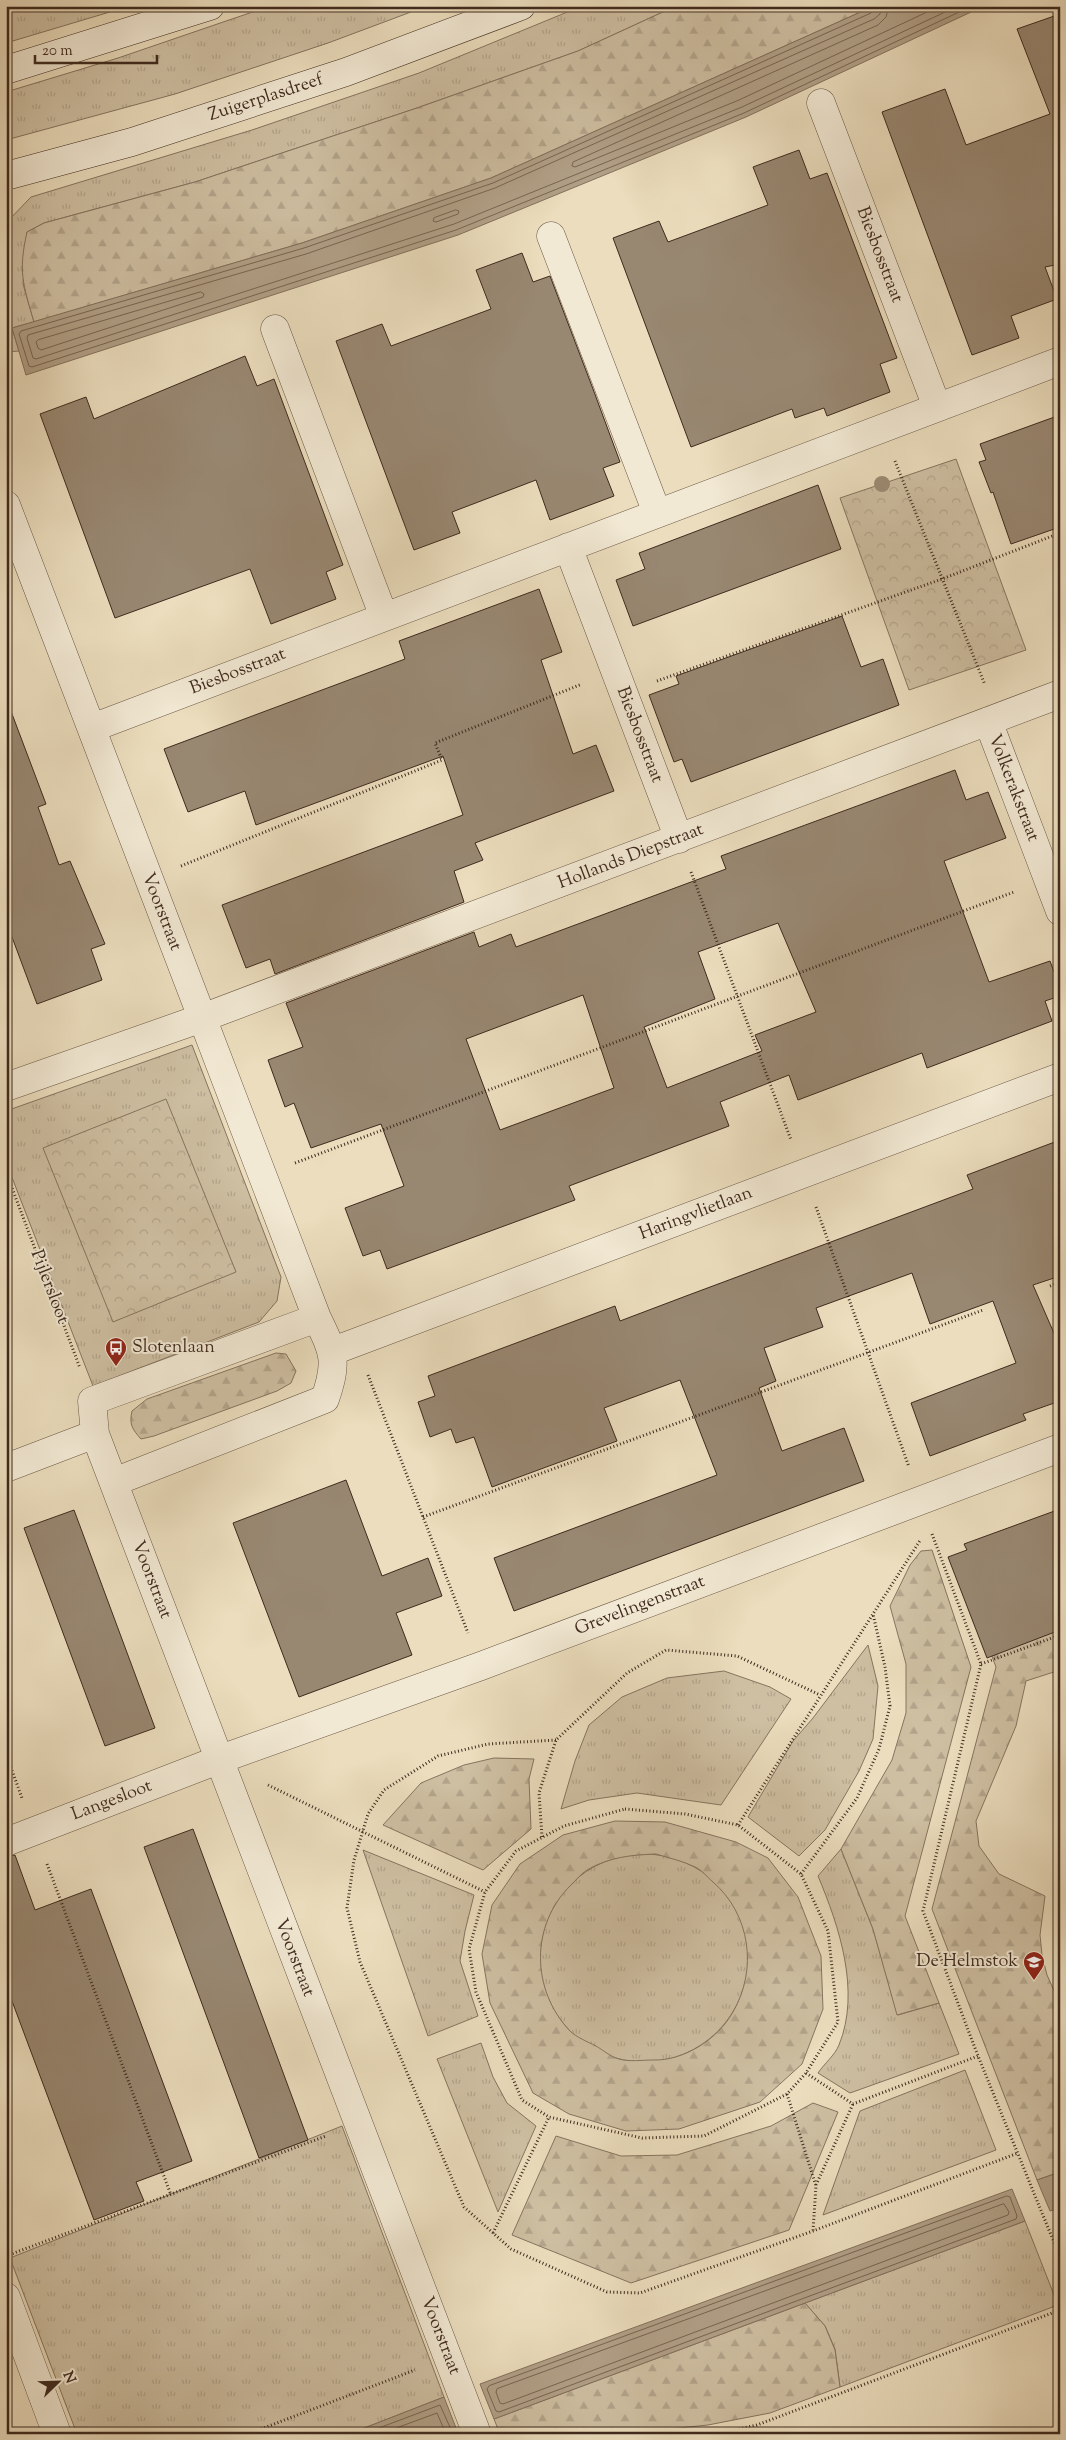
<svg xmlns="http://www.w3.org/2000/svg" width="1066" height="2440" font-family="'Sorts Mill Goudy',serif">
  <defs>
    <pattern id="grass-tufts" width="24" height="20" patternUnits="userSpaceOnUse" patternTransform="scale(1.25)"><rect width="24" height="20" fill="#cebfa2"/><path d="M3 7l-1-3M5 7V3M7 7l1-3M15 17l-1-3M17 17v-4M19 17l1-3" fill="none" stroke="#b2a48b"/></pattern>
    <pattern id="forest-firs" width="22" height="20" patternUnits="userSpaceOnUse" patternTransform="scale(1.25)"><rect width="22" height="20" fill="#cebfa2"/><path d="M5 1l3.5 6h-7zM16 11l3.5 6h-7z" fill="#b2a48b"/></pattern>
    <pattern id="park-crowns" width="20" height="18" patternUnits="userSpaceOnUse" patternTransform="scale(1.25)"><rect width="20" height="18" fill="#cebfa2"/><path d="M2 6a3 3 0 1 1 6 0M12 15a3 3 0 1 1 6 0" fill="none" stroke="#b2a48b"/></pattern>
  </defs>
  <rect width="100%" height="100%" fill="#ebddbd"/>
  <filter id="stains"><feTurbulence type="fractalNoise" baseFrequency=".004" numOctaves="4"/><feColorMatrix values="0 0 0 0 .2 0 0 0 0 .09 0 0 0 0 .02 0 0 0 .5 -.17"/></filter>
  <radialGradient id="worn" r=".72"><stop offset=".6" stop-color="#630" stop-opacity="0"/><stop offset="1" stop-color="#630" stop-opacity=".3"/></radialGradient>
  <path fill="url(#grass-tufts)" stroke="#867460" d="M16,6H130L6,43V7Z
    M270,6H427L328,43L175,94L6,140V92L118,58Z
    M582,6H676L578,51L417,108L195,182L44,223L27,232L23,284L34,322L12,328L19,351L6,352V223L31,197L252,130L419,73Z
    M192,1045L281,1277L277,1301L259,1322L93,1386L6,1162V1111Z
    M868,1645L878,1686L873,1739L859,1771L825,1830L799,1856L748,1817L793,1741L813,1718Z
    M724,1671L770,1687L791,1699L721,1805L637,1793L589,1800L561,1809L575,1761L589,1725L622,1697L667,1678Z
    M841,1849L873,1929L898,2015L939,2003L959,2054L850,2093L818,2073C824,2064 835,2055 839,2045C861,1991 839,1926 818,1876Z
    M363,1850L474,1895L465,1931L460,1961L478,2016L428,2036Z
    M540 1958a104 104 0 1 1 208 0a104 104 0 1 1-208 0Z
    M481,2043L493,2077L507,2103L536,2126L498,2212L437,2059Z
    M965,2070L996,2150L823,2215L860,2111Z
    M342,2126L444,2397L349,2434H77L10,2258Z
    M1025,2221L1058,2305L840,2387L835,2349L825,2326L805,2303Z"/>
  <path fill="url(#forest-firs)" stroke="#867460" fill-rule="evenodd" d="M676,6H874L491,178L302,243L34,322C23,284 18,272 27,232L44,223L195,182L417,108L578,51Z
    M276,1353L286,1354L296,1371L291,1383L277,1391L154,1436L141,1439C132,1429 129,1424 132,1411L147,1399Z
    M932,1550L971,1667L905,1916L939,2003L897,2015L873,1929L841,1849L892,1760L906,1713V1664L890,1606L910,1565L921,1551Z
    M1060,1626V1670L1026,1681L1016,1726L976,1821L979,1846L999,1874L1045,1896L1040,1935L1042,1955L1047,1975L1060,2004V2172L1037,2180L932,1909L996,1667L991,1654Z
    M494,1758L534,1759L529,1779L531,1829L483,1870L383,1825L421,1783L464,1765Z
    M615,1821L665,1822L736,1842L768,1858L798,1897L821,1956L823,2009L802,2064L760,2102L679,2129L626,2131L569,2114L533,2093L490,2003L482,1954L492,1905L520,1864L563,1835ZM656,1854C669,1858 683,1861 695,1867C702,1870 707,1877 713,1882C750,1914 758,1969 733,2012C718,2039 684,2061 653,2060C642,2060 629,2062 619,2059C611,2057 603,2050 596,2046C588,2042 576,2037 570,2031C531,1990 530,1925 571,1885C576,1880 581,1874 587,1870C609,1857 631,1855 656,1854Z
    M813,2103L838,2112L789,2230L631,2283L512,2235L556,2136L621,2156L677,2155L771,2126Z
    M805,2303L825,2326L835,2350L840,2387L770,2413L708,2425L650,2431L644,2434H500L494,2419Z"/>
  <path fill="url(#park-crowns)" stroke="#867460" d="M956,459L1026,650L909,690L840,498Z
    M166,1099L236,1272L113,1322L43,1148Z"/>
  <path fill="#b1a087" stroke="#83715d" d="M874,6H984L746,117L458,235L26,375L12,328L302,243L491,178Z
    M1060,2172V2208L1050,2211L1037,2180Z
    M1012,2189L1025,2221L494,2419L480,2384Z
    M444,2397L458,2433L456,2434H349Z"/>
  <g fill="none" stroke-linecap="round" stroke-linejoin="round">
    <path stroke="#786552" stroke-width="1" d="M875,6L871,13L493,183L304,248L21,331L19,334L29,366L32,367L456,230L744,113L972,6
      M881,6L880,14L874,19L495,188L306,254L28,335L27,338L33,358L36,359L454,224L742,107L958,6
      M889,6L886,17L878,25L573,162L572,166L575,167L739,100L940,6
      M456,210L459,211L458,214L436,222L433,221L434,218Z
      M201,292L204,294L203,297L41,350L38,348L36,342L38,340Z
      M1007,2196L1010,2197L1017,2216L1016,2219L499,2412L496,2411L487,2389L489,2386Z
      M1004,2204L1009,2212L1008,2215L503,2404L500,2403L496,2392L497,2389Z
      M363,2434L440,2405L453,2434
      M380,2434L437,2413L446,2434"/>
  </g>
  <path fill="#988771" stroke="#3f2a1e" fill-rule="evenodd" d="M1060,14V264L1045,267L1057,299L1011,316L1019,338L972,355L882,112L945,89L966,145L1050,114L1017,29Z
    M799,150L810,179L827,173L840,207L897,358L880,364L890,392L827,416L824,408L795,418L792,409L691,447L613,238L659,221L668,242L768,205L753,167Z
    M522,253L533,282L550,276L593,389L620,462L603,468L614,496L550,520L536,480L452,512L460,533L414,550L336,341L382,324L391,346L491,309L476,270Z
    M245,356L257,386L274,379L343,565L326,572L336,599L271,624L250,569L115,618L40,414L86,397L94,419Z
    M1060,415V527L1011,544L993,492L991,493L979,462L986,460L980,444Z
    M818,485L841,549L633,626L616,580L645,569L639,553Z
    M539,589L562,652L541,660L573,754L596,745L614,791L475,843L483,860L454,871L464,902L275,974L270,959L246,968L222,905L463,815L443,756L256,825L245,791L188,812L164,749L405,659L399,641Z
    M842,616L861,667L883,659L899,705L691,782L682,759L674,762L649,695L679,684L676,676Z
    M9,706L46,804L38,807L59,865L70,861L105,944L91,949L102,980L37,1004L6,921V707Z
    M955,770L966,800L988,792L1006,838L944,861L989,982L1050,961L1060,988V996L1045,1001L1052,1021L927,1068L922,1053L798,1100L789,1075L720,1102L729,1126L569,1186L575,1200L387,1269L380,1250L363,1256L345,1208L404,1186L381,1124L311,1148L294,1103L285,1107L268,1060L303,1047L286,1003L474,932L479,947L511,934L516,947L726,869L721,856ZM778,923L816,1012L755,1035L762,1051L667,1088L644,1027L715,999L698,952ZM583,995L614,1088L500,1130L466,1039Z
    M1060,1140V1276L1033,1285L1060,1347V1401L1023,1414L1026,1420L930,1456L911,1403L1016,1363L993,1301L930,1324L912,1273L816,1308L823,1327L764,1348L776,1381L759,1388L782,1451L844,1428L864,1481L514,1611L494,1558L717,1475L680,1380L604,1408L617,1441L492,1487L474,1437L456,1443L451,1429L430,1437L418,1402L435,1396L428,1376L615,1306L620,1321L686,1296L973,1189L967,1175Z
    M346,1480L382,1576L428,1558L442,1596L396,1613L412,1655L299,1697L233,1523Z
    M1060,1509V1630L987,1658L948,1557L967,1550L964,1544Z
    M74,1510L155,1728L105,1746L24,1528Z
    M193,1829L308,2140L259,2158L144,1847Z
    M15,1855L35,1910L91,1889L192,2161L136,2182L144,2201L94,2220L6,1985V1857Z"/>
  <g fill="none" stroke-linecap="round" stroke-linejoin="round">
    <g stroke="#6a5746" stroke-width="29">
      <path id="street" d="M821,103L937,407
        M551,236L657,513
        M275,329L384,617
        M6,505L317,1318C334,1353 338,1361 325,1399L114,1482
        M568,547L679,839
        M988,721L1060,911
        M92,728L1060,361
        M6,1087L202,1018L1060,694
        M317,1318L92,1401L95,1434L477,2434
        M333,1351L1060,1077
        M6,1468L95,1434
        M6,1842L218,1760L481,1666L1060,1448
        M6,2297L57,2434"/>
    </g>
    <g stroke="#3f2a1e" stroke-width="29">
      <path id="secondary" d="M6,70L210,6
        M6,176L132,142L346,72L521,6"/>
    </g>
    <path stroke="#3f2a1e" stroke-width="3" stroke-dasharray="1 2.5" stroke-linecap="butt" d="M895,461L985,685
      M657,681L942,579L1060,533
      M181,866L442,760L435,743L582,684
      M691,872L791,1140
      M295,1163L1014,892
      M6,1172L80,1368
      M816,1207L909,1467
      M1050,1286L1060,1282
      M368,1375L468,1633
      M423,1517L983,1310
      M932,1534L981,1664L923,1911L978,2056L1060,2257
      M981,1664L1060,1635
      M556,1740L488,1744L438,1756L384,1790L368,1814L354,1860L347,1908L360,1962L464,2207L511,2249L607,2292L640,2293L813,2231L1018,2153
      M6,1754L22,1798
      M268,1785L485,1892
      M625,1809L685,1814L738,1825L801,1874L828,1931L838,2022L806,2073L787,2094L704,2136L642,2138L549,2117L522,2100L476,1992L469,1949L485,1892L516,1851L564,1826Z
      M738,1825L921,1539
      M542,1837L539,1793L556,1740L627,1673L666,1650L737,1656L820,1695
      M47,1864L171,2195
      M801,1874L857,1798L879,1749L890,1706L885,1667L873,1614
      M806,2073L853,2104L978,2056
      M787,2094L816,2186L813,2231
      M816,2185L853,2104
      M493,2233L549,2117
      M6,2256L326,2136
      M248,2434L415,2370
      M715,2434L757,2425L1060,2310"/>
    <use href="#street" stroke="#f2e9d4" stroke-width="28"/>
    <use href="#secondary" stroke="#f2e9d4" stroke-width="28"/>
  </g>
  <circle fill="#9c8b74" cx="882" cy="484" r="8"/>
  <defs>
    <g id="bus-pin" transform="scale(1.125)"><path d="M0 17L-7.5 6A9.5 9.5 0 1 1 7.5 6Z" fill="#8f2418" stroke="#f2e9d4"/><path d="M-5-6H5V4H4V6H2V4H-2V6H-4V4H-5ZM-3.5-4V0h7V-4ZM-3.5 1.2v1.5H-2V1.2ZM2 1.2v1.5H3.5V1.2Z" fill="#fff"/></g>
    <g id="school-pin" transform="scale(1.125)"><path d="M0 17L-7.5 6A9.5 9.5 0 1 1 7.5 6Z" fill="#8f2418" stroke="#f2e9d4"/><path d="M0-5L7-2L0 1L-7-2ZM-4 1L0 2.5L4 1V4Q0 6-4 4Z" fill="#fff"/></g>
  </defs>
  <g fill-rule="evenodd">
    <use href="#bus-pin" x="116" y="1348"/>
    <use href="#school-pin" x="1034" y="1962"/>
  </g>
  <g text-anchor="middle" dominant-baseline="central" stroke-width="4" stroke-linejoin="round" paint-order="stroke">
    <g font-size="18" fill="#3f2a1e" stroke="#f2e9d4">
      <text transform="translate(266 98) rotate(-18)">Zuigerplasdreef</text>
      <text transform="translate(879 255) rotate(69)">Biesbosstraat</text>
      <text transform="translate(238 672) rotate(-21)">Biesbosstraat</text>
      <text transform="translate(639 735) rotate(69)">Biesbosstraat</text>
      <text transform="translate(1013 788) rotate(69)">Volkerakstraat</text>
      <text transform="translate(631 857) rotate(-21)">Hollands Diepstraat</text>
      <text transform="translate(161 912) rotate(69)">Voorstraat</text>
      <text transform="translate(696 1214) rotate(-21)">Haringvlietlaan</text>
      <text transform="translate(49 1287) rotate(69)">Pijlersloot</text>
      <text transform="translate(151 1580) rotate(69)">Voorstraat</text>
      <text transform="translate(640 1606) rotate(-21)">Grevelingenstraat</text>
      <text transform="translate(112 1801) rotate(-21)">Langesloot</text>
      <text transform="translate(294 1958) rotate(69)">Voorstraat</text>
      <text transform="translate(440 2336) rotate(69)">Voorstraat</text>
    </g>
    <g font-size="18" fill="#3f2a1e" stroke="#f2e9d4" text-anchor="start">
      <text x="132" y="1348">Slotenlaan</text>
      <text x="1018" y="1962" text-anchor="end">De Helmstok</text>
    </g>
  </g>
  <rect width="1066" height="2440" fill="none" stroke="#ebddbd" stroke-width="25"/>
  <rect x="8" y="8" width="1051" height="2425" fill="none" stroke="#3f2a1e" stroke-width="2.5"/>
  <rect x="12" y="12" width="1041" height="2415" fill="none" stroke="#3f2a1e"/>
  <g transform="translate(58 2382) rotate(67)" stroke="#f2e9d4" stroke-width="4" paint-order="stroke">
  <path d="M0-4L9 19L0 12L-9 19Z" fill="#3f2a1e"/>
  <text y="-8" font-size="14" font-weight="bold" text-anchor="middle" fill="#3f2a1e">N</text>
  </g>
  <path d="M35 55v8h122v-8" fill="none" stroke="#3f2a1e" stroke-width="2.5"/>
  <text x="42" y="55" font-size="15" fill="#3f2a1e" stroke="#f2e9d4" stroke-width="4" paint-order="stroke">20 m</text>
  <rect width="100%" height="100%" filter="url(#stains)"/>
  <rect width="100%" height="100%" fill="url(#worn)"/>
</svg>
